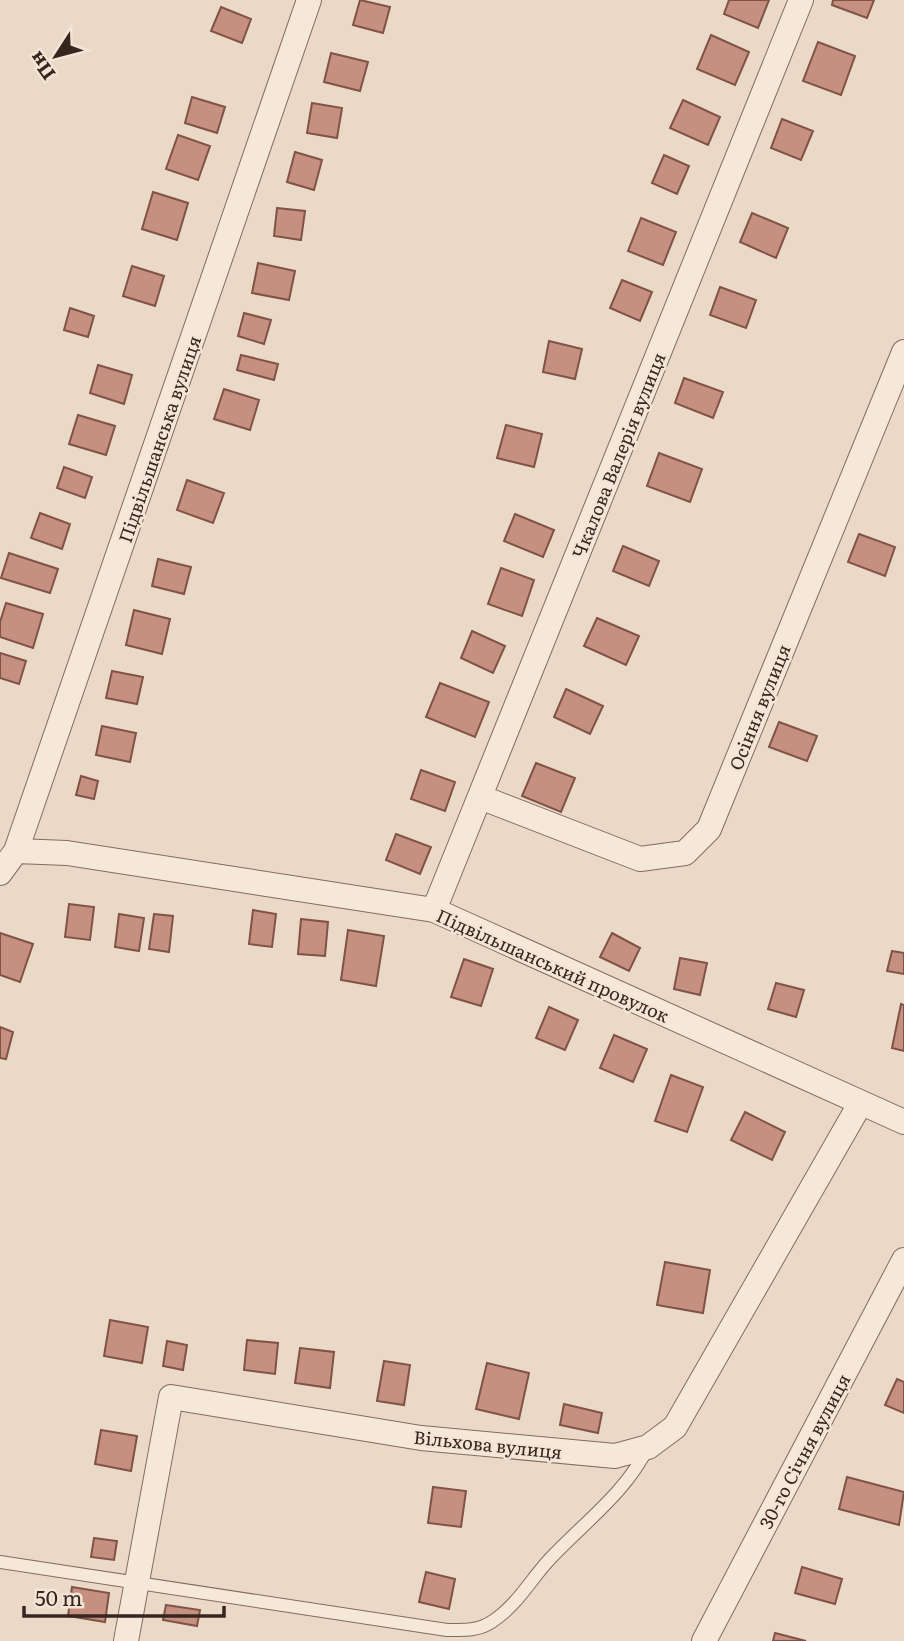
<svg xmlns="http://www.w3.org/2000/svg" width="904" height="1641" font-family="Literata,serif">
  <rect width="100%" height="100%" fill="#ead9c6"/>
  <path fill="#c59080" stroke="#815246" stroke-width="2" d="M360,0L390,7L383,33L353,25Z
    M729,0H769L758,28L724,14Z
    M833,0H874L867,18L832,5Z
    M221,7L251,19L242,43L211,31Z
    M711,35L749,52L735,85L697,69Z
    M818,42L855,56L841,95L803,81Z
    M331,53L368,62L360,91L324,82Z
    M192,97L225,107L217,133L185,123Z
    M683,100L720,117L708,145L670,128Z
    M312,103L342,108L337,138L307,133Z
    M782,119L813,131L801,160L771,148Z
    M178,135L210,146L198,180L166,169Z
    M295,152L322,160L314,190L287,182Z
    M664,155L689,166L677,194L652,183Z
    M153,192L188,203L177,240L142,229Z
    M277,208L305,211L301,240L274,236Z
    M752,213L788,228L776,258L740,242Z
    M641,218L676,232L663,265L628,251Z
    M258,263L295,271L289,300L252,293Z
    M132,266L164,276L155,306L123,296Z
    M622,280L652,292L640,321L610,308Z
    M720,287L756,300L746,328L710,315Z
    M70,308L94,316L88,337L64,330Z
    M244,313L271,320L264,344L238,336Z
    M549,341L582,349L575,379L543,372Z
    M241,355L278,364L274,380L237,370Z
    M98,365L132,375L124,404L90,393Z
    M684,378L723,392L713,418L675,403Z
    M224,389L259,400L250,430L214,419Z
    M78,415L115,426L106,455L69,444Z
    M506,425L542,434L534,467L497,458Z
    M659,453L702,469L690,502L647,486Z
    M64,467L92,477L85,498L57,488Z
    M187,480L224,493L213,523L177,510Z
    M40,513L70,524L62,549L31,538Z
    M515,514L554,530L543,557L504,541Z
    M859,534L895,547L885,576L848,562Z
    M623,546L659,561L649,586L613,571Z
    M9,553L58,569L50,593L1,578Z
    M158,559L191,567L184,594L152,586Z
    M501,568L534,580L522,616L488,604Z
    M6,603L43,614L33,648L0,637V622Z
    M134,610L170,619L162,654L126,645Z
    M597,618L639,636L626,665L584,646Z
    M472,631L505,646L493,673L461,658Z
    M0,653L26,661L19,684L0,678Z
    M112,671L143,677L137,704L106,698Z
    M440,683L489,702L475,737L426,717Z
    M566,689L603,706L590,734L554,717Z
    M779,722L817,736L807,761L769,747Z
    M102,726L136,733L130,762L96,755Z
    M536,763L575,778L561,812L522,796Z
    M421,770L455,782L445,811L411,799Z
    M81,776L98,781L94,799L76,795Z
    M396,834L431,847L420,874L386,860Z
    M69,904L94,907L90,940L65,937Z
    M253,910L276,914L272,947L249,944Z
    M119,914L144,918L139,951L115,947Z
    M154,914L173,916L169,952L149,949Z
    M301,919L328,922L325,956L298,954Z
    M348,930L384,936L376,986L341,980Z
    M0,933L33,944L20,982L0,975Z
    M612,933L640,948L629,971L600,957Z
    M892,951L904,953V974L887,971Z
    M680,958L707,963L700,995L674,989Z
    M464,959L493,969L481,1006L451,997Z
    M776,983L804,990L796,1017L768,1009Z
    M901,1004L904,1005V1051L892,1048Z
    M549,1007L578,1020L565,1050L536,1038Z
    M0,1027L13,1032L6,1059L0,1058Z
    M614,1035L647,1049L633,1082L600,1068Z
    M671,1075L703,1087L687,1132L655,1121Z
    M745,1112L785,1132L772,1160L731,1140Z
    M665,1262L710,1270L703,1313L657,1305Z
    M110,1320L148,1327L142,1363L104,1356Z
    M247,1340L278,1343L275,1374L244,1370Z
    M167,1341L187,1345L183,1370L163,1366Z
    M300,1348L334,1352L330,1388L295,1383Z
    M384,1361L410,1365L404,1405L377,1401Z
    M487,1363L529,1373L519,1419L476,1409Z
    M897,1379L904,1382V1413L885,1405Z
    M564,1404L602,1413L598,1433L560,1425Z
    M101,1430L137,1436L131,1471L95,1464Z
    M847,1477L904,1492L899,1525L839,1509Z
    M433,1487L466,1491L461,1527L428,1523Z
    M94,1538L117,1541L114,1560L91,1557Z
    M802,1567L842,1579L835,1604L795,1593Z
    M426,1572L455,1579L449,1609L419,1602Z
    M72,1587L109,1593L105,1622L68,1616Z
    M166,1605L200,1610L197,1626L163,1620Z
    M775,1633L806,1641H773Z"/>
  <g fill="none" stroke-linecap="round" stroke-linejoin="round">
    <g stroke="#846b5e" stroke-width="14">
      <path id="lane" d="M0,1562L447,1630C464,1630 479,1631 493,1621C516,1606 530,1581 548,1561C582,1524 626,1493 648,1447"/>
    </g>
    <g stroke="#846b5e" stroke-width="26">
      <path id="street" d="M480,797L640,859L685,853L709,829L904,352
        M16,851L67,853L434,910L904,1122
        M0,873L16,851L309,0
        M434,910L801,0
        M126,1641L171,1397L421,1438L615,1456L648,1447L675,1427L860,1104
        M704,1641L904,1260"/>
    </g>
    <use href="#lane" stroke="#f6e8d9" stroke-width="12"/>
    <use href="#street" stroke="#f6e8d9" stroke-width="24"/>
  </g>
  <g text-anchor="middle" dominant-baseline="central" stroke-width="5" stroke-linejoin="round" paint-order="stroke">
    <g font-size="18" fill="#362620" stroke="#f2e5d5">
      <text transform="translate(159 439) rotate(-71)">Підвільшанська вулиця</text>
      <text transform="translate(618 455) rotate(-68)">Чкалова Валерія вулиця</text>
      <text transform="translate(759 707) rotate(-68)">Осіння вулиця</text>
      <text transform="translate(553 965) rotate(24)">Підвільшанський провулок</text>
      <text transform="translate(488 1444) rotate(6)">Вільхова вулиця</text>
      <text transform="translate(804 1451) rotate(-62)">30-го Січня вулиця</text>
    </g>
  </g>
  <g transform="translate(56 56) rotate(234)" stroke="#f2e5d5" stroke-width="5" paint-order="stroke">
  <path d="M0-5L12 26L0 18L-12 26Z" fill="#362620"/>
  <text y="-10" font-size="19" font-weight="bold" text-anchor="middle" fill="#362620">Пн</text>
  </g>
  <path d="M24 1606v10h200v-10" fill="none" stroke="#362620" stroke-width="3.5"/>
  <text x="35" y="1606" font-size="21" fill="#362620" stroke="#f2e5d5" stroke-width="5" paint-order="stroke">50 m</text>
</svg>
